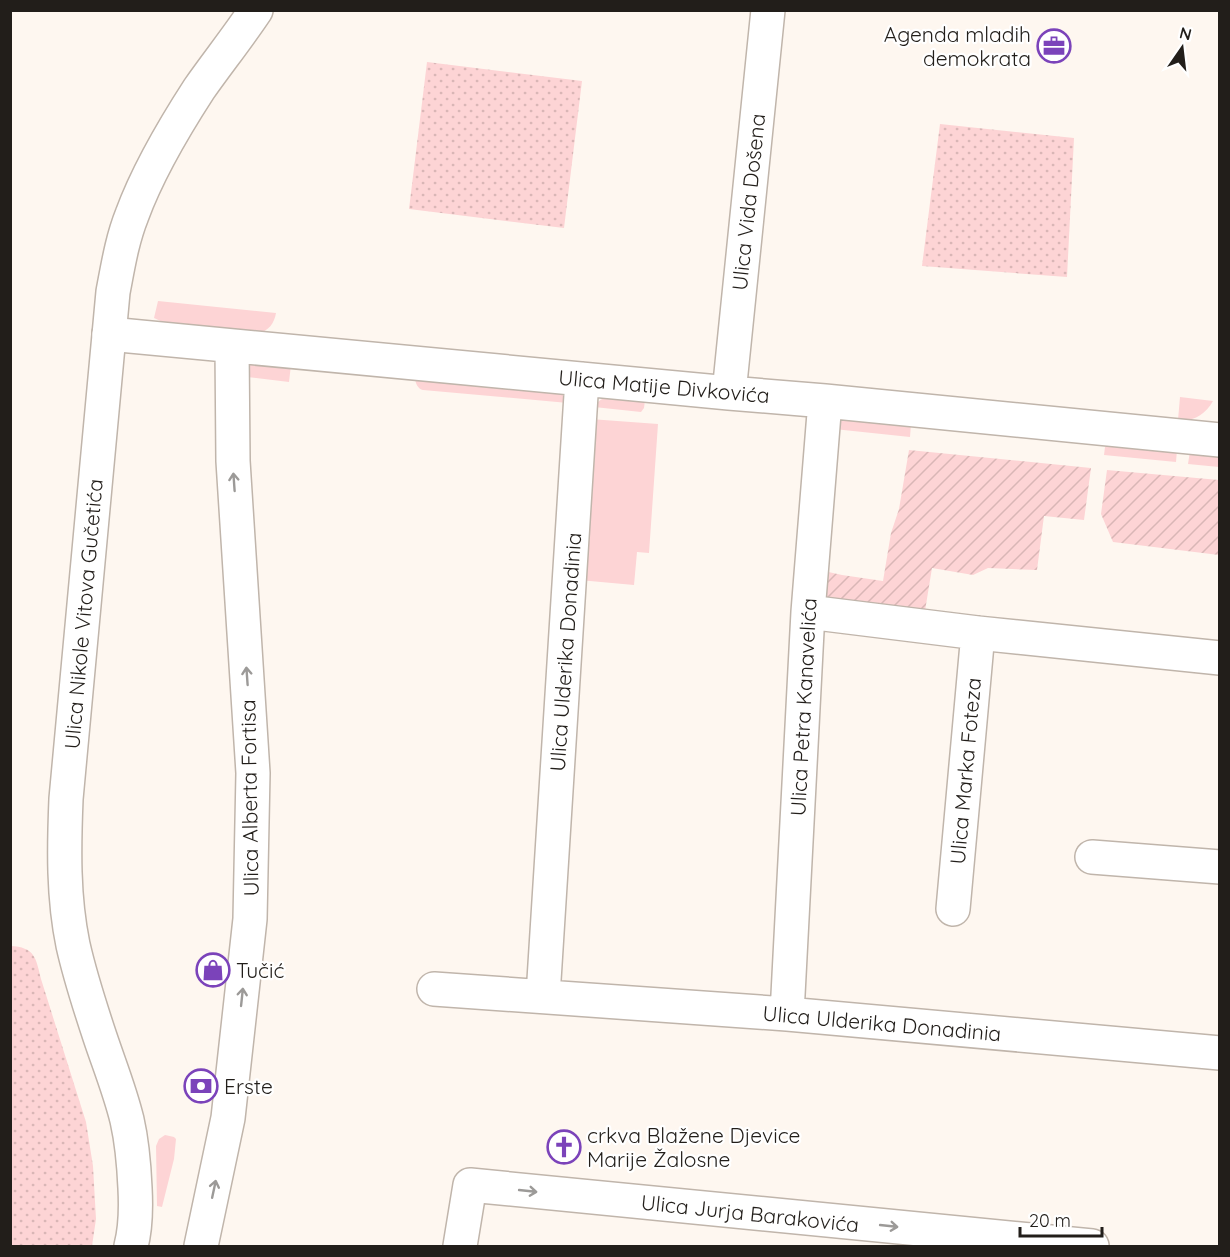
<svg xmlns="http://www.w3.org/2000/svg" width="1230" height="1257" font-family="Quicksand,sans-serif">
  <defs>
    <pattern id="park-dots" width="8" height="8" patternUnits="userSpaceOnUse" patternTransform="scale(1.5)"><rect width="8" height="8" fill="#fdd4d5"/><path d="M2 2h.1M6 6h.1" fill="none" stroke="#d9b6b6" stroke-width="1.8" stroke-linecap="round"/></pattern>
    <pattern id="garden-furrows" width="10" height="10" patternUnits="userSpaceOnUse" patternTransform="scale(1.5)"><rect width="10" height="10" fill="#fdd4d5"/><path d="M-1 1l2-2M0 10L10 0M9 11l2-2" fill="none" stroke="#d9b6b6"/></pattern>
  </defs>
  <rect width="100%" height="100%" fill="#fef7f0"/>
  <path fill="#fdd4d5" d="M158,301L276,313C274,324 269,330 258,334L167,324L154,318Z
    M248,364L291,365L289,382L247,377Z
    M415,377L559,392L564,396L568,403L423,390C418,389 415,383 415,377Z
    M610,396L645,400L644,408L641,412L594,407C598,401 602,398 610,396Z
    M1180,397L1213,401C1205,415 1193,422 1178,420Z
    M835,417L911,424L910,437L834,429Z
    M590,419L658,424L649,553L637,552L634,585L579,580Z
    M1108,444L1177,450L1176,462L1104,455L1105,447Z
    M1190,451L1219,454V467L1188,464Z
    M165,1135L174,1137L176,1139L174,1159L162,1207L157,1206L156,1146L159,1139Z"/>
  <path fill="url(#park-dots)" d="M427,62L582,81L564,228L409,209Z
    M940,124L1074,138L1067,277L922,266Z
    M10,946C35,947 36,958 41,979L86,1122L93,1166L96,1219L92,1246H11Z"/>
  <path fill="url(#garden-furrows)" d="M909,450L1091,468L1084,520L1044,516L1037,570L988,568L973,575L932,568L924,617L826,604L823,597L824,571L842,575L883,581L891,533L899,509Z
    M1107,470L1219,480V555L1113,542L1101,514Z"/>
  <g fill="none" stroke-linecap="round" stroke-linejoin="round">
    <g stroke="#c0b5ab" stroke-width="36">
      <path id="minor" d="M109,334L729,393L825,401L1220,440
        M729,393L768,10
        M808,612L978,633L1220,658
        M1092,857L1220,867
        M953,909L978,633
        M434,989L787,1014L1220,1053
        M543,996L582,379
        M787,1014L808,612L825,401
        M201,1246L228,1118L250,919L253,773L233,461L232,346
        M460,1246L470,1185L1092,1246"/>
    </g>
    <g stroke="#c0b5ab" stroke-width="36">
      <path id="tertiary" d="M131,1246C136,1227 136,1207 135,1188C134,1165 132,1142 127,1120C120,1091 109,1064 100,1037C90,1007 80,976 73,945C63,897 64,848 66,799L113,292C118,266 122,240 132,215C147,174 175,126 199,89C218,62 238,37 256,10"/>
    </g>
    <use href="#minor" stroke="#fff" stroke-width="33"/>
    <use href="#tertiary" stroke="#fff" stroke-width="33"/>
  </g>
  <defs><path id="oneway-shaft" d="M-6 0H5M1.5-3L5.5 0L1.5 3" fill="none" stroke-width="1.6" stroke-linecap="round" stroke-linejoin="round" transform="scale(1.5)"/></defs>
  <g stroke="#9c9a98">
    <use href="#oneway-shaft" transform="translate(234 482) rotate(-94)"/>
    <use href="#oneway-shaft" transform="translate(247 676) rotate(-94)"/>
    <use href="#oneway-shaft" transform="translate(242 997) rotate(-84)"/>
    <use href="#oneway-shaft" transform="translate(214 1189) rotate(-78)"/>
    <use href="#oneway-shaft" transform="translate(528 1191) rotate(6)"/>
    <use href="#oneway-shaft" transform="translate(889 1226) rotate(6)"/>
  </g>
  <defs>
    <g id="office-ring" transform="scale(1.725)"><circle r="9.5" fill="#fff" stroke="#7b43ba" stroke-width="1.5"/><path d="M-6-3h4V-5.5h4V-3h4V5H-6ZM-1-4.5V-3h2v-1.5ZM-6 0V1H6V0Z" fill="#7b43ba"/></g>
    <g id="shop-ring" transform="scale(1.725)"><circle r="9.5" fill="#fff" stroke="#7b43ba" stroke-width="1.5"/><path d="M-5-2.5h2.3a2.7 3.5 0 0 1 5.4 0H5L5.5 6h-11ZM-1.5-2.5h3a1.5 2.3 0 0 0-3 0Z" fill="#7b43ba"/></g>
    <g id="bank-ring" transform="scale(1.725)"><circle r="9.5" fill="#fff" stroke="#7b43ba" stroke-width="1.5"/><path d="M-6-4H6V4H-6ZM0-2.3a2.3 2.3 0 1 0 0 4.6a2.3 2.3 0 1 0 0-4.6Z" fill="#7b43ba"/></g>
    <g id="church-ring" transform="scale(1.725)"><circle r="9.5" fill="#fff" stroke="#7b43ba" stroke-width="1.5"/><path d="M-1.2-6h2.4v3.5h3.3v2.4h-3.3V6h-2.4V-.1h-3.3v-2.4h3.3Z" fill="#7b43ba"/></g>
  </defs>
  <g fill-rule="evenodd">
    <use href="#office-ring" x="1054" y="46"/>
    <use href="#shop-ring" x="213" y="970"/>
    <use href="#bank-ring" x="201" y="1086"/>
    <use href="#church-ring" x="564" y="1147"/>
  </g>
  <g text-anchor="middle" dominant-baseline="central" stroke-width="4.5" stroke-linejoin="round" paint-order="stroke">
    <g font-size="21" fill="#221e1a" stroke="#fff" text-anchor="start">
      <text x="1031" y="34" text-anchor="end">Agenda mladih<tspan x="1031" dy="24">demokrata</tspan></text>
      <text x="236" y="970">Tučić</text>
      <text x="224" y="1086">Erste</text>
      <text x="587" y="1135">crkva Blažene Djevice<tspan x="587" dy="24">Marije Žalosne</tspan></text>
    </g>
    <g font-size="21" fill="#221e1a" stroke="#fff">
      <text transform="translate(748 202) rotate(-84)">Ulica Vida Došena</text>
      <text transform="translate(664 386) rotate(5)">Ulica Matije Divkovića</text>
      <text transform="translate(83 614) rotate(-85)">Ulica Nikole Vitova Gučetića</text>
      <text transform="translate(565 652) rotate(-86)">Ulica Ulderika Donadinia</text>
      <text transform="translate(803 707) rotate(-87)">Ulica Petra Kanavelića</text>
      <text transform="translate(965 771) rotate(-85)">Ulica Marka Foteza</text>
      <text transform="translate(249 798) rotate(-91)">Ulica Alberta Fortisa</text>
      <text transform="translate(882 1023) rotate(5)">Ulica Ulderika Donadinia</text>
      <text transform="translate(750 1213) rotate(6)">Ulica Jurja Barakovića</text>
    </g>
  </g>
  <rect width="1230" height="1257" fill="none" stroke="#221e1a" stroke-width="24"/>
  <g transform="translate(1182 48) rotate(14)" stroke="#ffffff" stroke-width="4.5" paint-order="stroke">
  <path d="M0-4.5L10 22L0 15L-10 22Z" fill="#221e1a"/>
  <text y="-9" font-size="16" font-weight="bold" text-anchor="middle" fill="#221e1a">N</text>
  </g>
  <path d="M1020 1227v9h82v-9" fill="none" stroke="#221e1a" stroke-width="3"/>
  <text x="1029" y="1227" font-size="18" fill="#221e1a" stroke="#ffffff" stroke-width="4.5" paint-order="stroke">20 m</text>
</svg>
